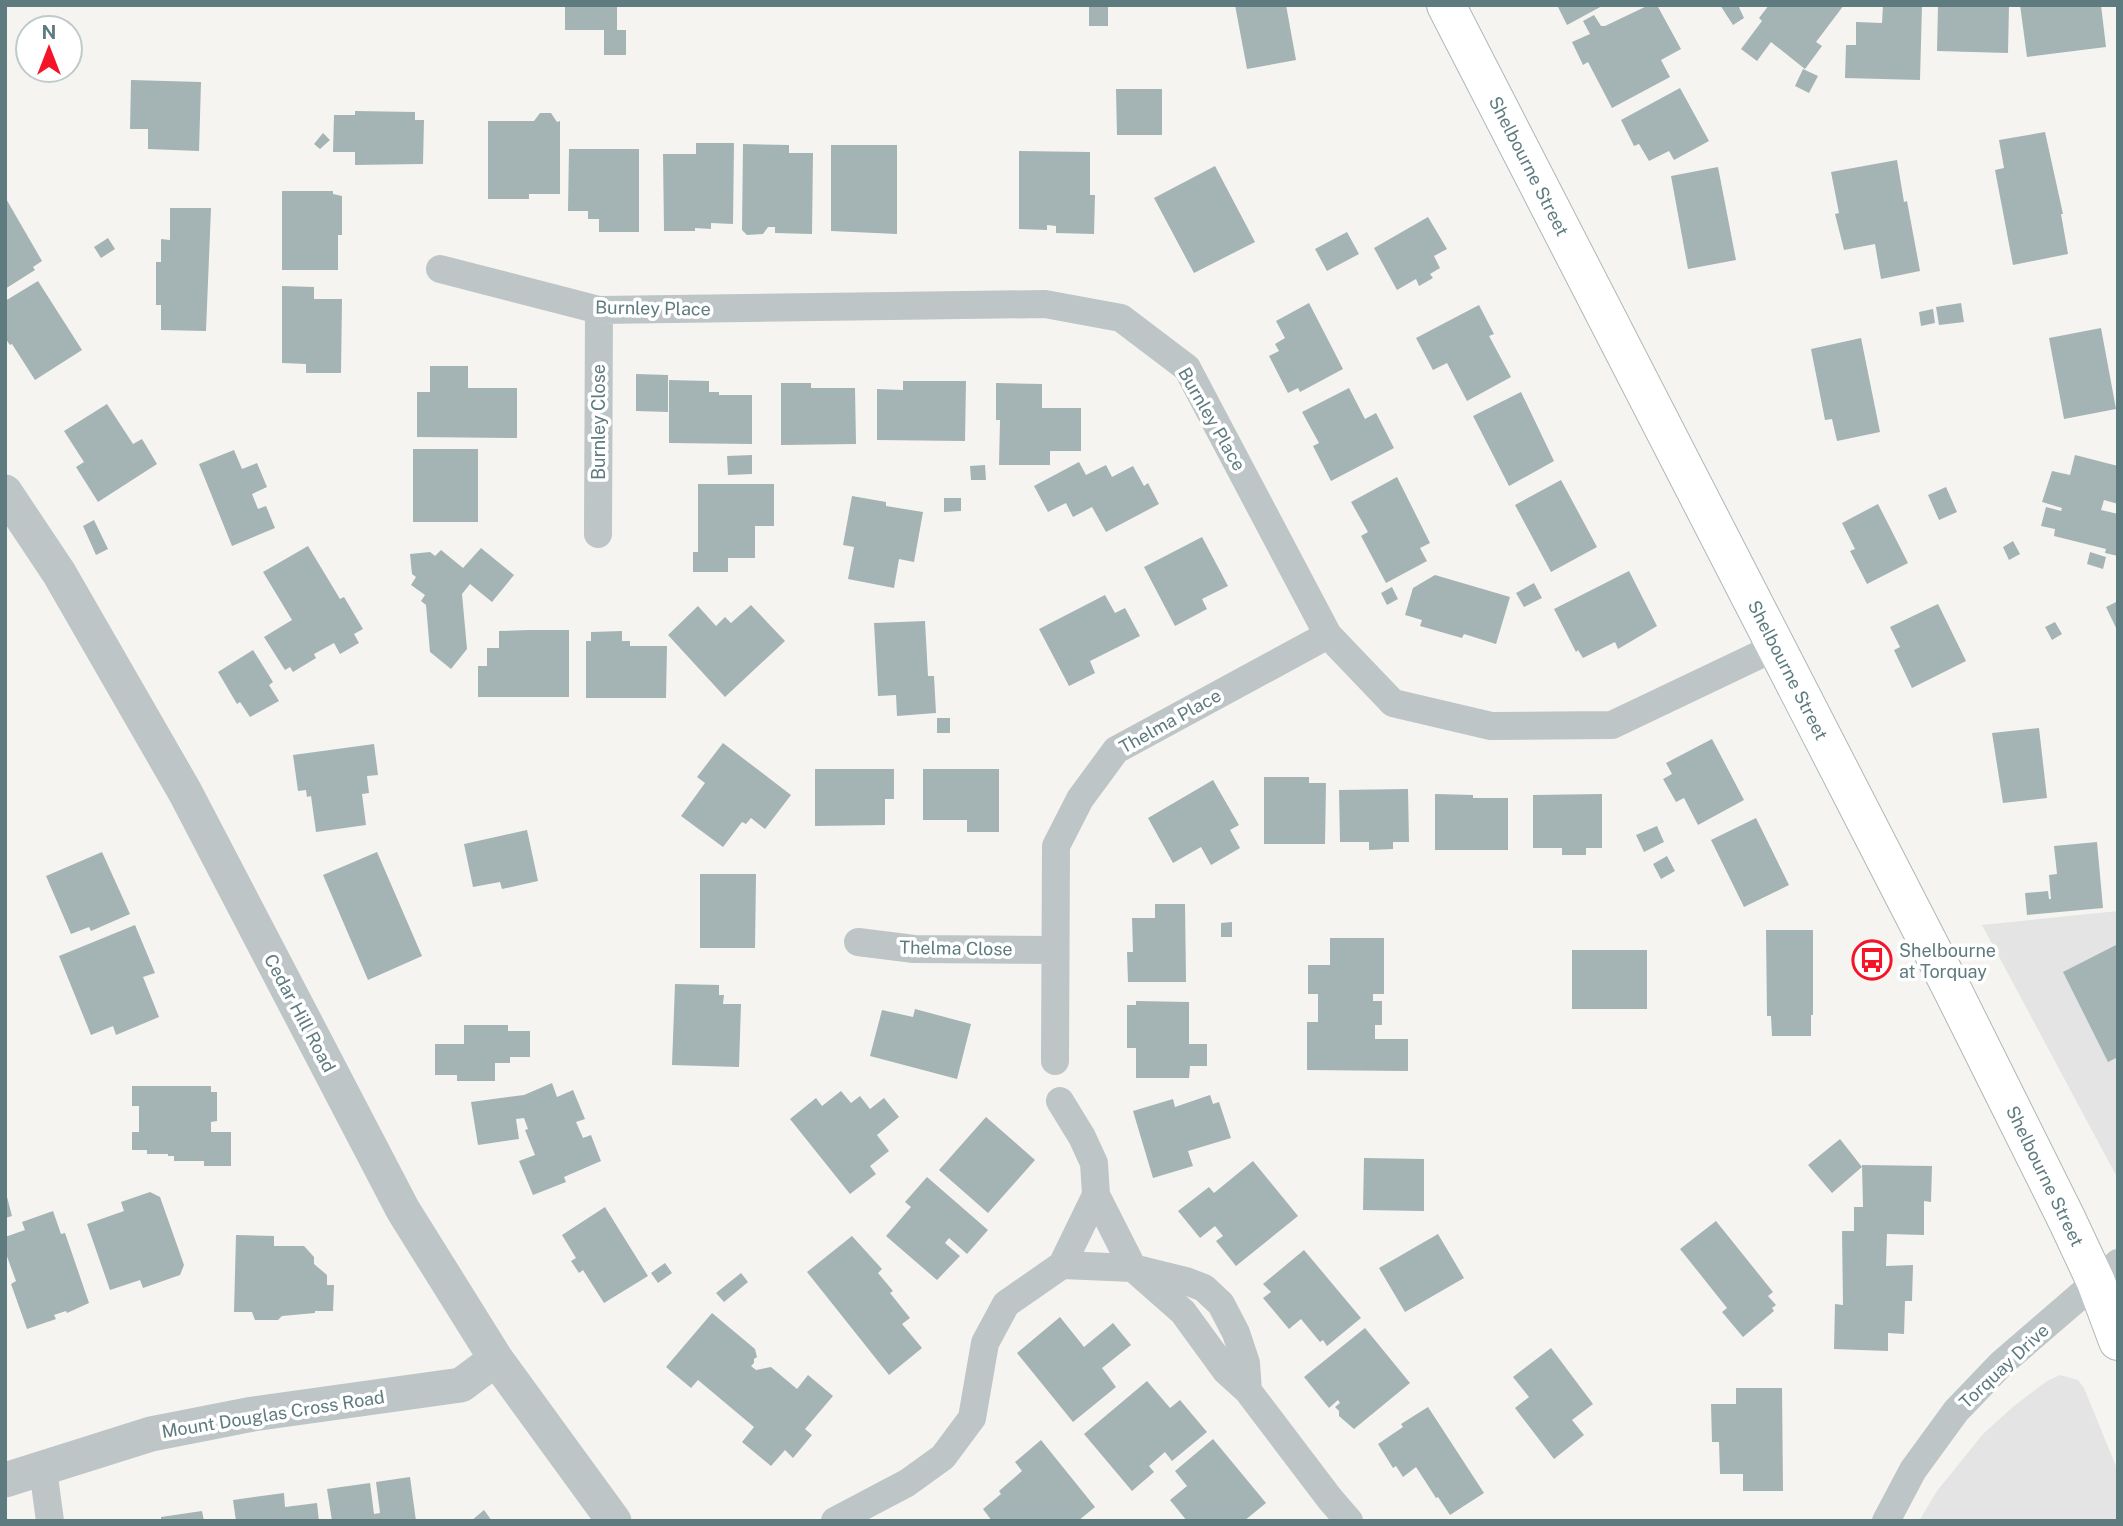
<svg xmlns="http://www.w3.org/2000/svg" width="2123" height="1526" font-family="'Public Sans',sans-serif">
  <rect width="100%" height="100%" fill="#f6f4f1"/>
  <path fill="#e3e4e3" d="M2118,911V1179L1982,925Z
    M2060,1375L2078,1380L2084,1388L2118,1471V1521H1919L1937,1491L1983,1434L2014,1406L2047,1381Z"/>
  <path fill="#a4b3b4" d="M565,5H617V30H626V55H604V30H565Z
    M1089,5H1108V26H1089Z
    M1235,5H1286L1296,60L1247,69Z
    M1557,5H1604L1567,25Z
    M1649,5H1657L1681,49L1661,60L1670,77L1612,108L1588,62L1583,65L1572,42L1590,34L1583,21L1594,15L1601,26H1605Z
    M1720,5H1738L1744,18L1733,25Z
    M1769,5H1844L1816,42L1822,46L1805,69L1771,42L1757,61L1741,49L1762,21L1759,18Z
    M1883,5H1922L1920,80L1845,78L1846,45H1856V22L1882,23Z
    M1938,5H2009L2008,53L1937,51Z
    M2020,5H2101L2106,47L2027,57Z
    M1803,69L1818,76L1809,93L1795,86Z
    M131,80L201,82L199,151L148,149V129H130Z
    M1680,88L1709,141L1674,160L1669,151L1649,161L1639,144L1634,146L1621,120Z
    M1116,89H1162V135H1117Z
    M355,111L415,112V120H424L423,164L355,165V152H333L334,115H355Z
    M540,113H551L557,122L560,121V194H529V199H488V121H534Z
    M2045,132L2063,214H2061L2068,254L2013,265L1995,170L2004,168L1999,140Z
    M323,133L330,140L320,149L314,144Z
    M696,143H734L733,224L711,223V229L695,228V231H664L663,154H696Z
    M743,144L789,145V153H813L812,234L775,233V227H768L763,234L747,235L742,230Z
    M831,145H897V234L831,231Z
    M569,149H639V232H599V219H588V211H568Z
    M1019,151L1090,152V195H1095L1094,234L1056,233V226L1047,225V230L1019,229Z
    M1897,160L1904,202L1907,201L1920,271L1881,279L1875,244L1844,250L1835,214L1839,213L1831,172Z
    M1215,166L1255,242L1194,273L1154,198Z
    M1718,167L1736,260L1688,269L1671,176Z
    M282,191H333V194L342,196V235H338V270H282Z
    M5,197L42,261L33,267L35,270L5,289Z
    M170,208H211L206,331L161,330V305H156V262H161V239L170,240Z
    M1428,217L1447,249L1434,256L1440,268L1430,274L1433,278L1419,286L1416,279L1397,290L1374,248Z
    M1347,232L1359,254L1327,271L1315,249Z
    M108,238L115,249L101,258L94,247Z
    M38,281L82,350L35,380L12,344L10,345L5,338V301Z
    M282,286L314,287V299H342L341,373H306V364L282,363Z
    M1309,303L1343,369L1300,392L1298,388L1288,393L1269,356L1279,351L1275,344L1285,338L1276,321Z
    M1961,303L1964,322L1939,325L1936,307Z
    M1479,305L1494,334L1489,336L1511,377L1467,401L1447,363L1433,370L1416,338Z
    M1933,309L1935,323L1921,326L1919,312Z
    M2101,328L2116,409L2064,419L2049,338Z
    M1861,338L1880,432L1837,441L1832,419L1825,420L1811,349Z
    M430,366H468V388H517V438L417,437V392H430Z
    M636,374L668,375V412L636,411Z
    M669,380L709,381V392H719V395H752V444L669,443Z
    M903,381H966L965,441L877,440V389L903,390Z
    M781,383H811V388H855L856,444L781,445Z
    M996,383L1042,384V408H1081V451H1050V465H999L1000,420H996Z
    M1349,388L1365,419L1376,413L1394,448L1331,481L1313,446L1319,443L1302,412Z
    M1521,392L1554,461L1509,486L1473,416Z
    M107,404L133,444L142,439L157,464L98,502L76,467L84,462L64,431Z
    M413,449H478V522H413Z
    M234,450L242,469L257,463L267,487L252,494L258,509L266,506L275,528L232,546L199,464Z
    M752,455V474L728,475L727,456Z
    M2075,455L2118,466V504L2104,500L2101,510L2118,514V556L2105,553L2106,549L2054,536L2055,529L2041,526L2046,507L2061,511L2062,508L2042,502L2052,471L2070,475Z
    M1079,462L1086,475L1106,465L1112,477L1133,466L1144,486L1148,483L1159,504L1106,532L1092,507L1073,517L1066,503L1048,512L1034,486Z
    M985,465L986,480H971L970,466Z
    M1397,477L1430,543L1420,548L1427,561L1386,583L1361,536L1368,532L1351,502Z
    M1561,480L1597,547L1551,572L1515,505Z
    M698,484H774V526H755V558H728V572H693V552H698Z
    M1946,487L1957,512L1939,520L1928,495Z
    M852,496L886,502V506L923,512L914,562L899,559L894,588L848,579L854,547L843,545Z
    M944,498H961V511L944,512Z
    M1878,504L1908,563L1867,584L1850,551L1855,549L1842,523Z
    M94,520L108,549L96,555L83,526Z
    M1202,537L1228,586L1202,599L1207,609L1175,626L1144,567Z
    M2013,541L2020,554L2009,560L2003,547Z
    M308,546L340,599L344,597L363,629L354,634L359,643L340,654L334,643L314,654L316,658L293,672L290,667L285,670L264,637L292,620L263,572Z
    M481,548L514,575L492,602L470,584L462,594L467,649L451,669L430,652L426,605L421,601L425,595L411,585L416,577L412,574L410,554L430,552L435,556L441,550L463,568Z
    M2090,552L2106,557L2103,569L2087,564Z
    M1629,571L1657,626L1618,649L1615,642L1583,658L1578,650L1576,652L1554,609Z
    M1435,575L1510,597L1496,644L1464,634L1462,638L1420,626L1422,620L1405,615L1413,588Z
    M1534,583L1542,598L1524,607L1516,593Z
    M1392,587L1398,599L1387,605L1381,593Z
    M1105,595L1115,613L1125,608L1140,636L1090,661L1095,673L1069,686L1039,629Z
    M2118,601V632L2106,607Z
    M1938,604L1966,661L1912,688L1894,650L1900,647L1890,627Z
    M751,605L785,641L725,697L668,635L698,606L716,626L725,617L731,623Z
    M925,621L928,676H934L936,713L897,716L896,695L878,696L874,623Z
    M2055,622L2062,634L2052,640L2045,627Z
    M529,630H569V697H478V666H487V648H499V631Z
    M622,631V641H630V646H667L666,698H586V641H591V632Z
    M253,650L273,682L269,685L279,701L250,717L240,702L237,704L218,672Z
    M937,718H950V733H937Z
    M2039,728L2047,798L2003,803L1992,733Z
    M1712,739L1744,800L1698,825L1684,798L1676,802L1663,779L1672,774L1666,763Z
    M723,743L791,795L765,829L751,818L746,824L742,822L723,847L681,816L705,783L697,777Z
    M374,744L378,775L367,776L369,793L362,794L366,825L316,832L311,796L307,797L306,790L298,791L293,755Z
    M815,769H894V799H885V825L815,826Z
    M923,769H999V832H967V820H923Z
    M1264,777H1309V783H1326L1325,844H1264Z
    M1213,780L1239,825L1230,830L1240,848L1211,865L1201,847L1173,863L1148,818Z
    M1408,789L1409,842H1393V849L1369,850V842H1340L1339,790Z
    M1435,794L1473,795V798H1508V850H1435Z
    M1602,794V848H1586V855H1562V848H1533V795Z
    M1756,818L1789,885L1744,907L1711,840Z
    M1657,826L1664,842L1644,852L1636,835Z
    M527,830L538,881L502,889L500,882L473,887L464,844Z
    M2097,842L2103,908L2027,915L2025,893L2048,891L2049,899H2051L2049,875L2057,874L2054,846Z
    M102,852L130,914L91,931L89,927L71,934L46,876Z
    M377,852L422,956L368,980L323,875Z
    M1667,856L1675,871L1661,879L1653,864Z
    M700,874H756L755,948H700Z
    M1155,904H1185L1186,982H1128L1127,952H1133L1132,918H1155Z
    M1232,922V937H1221V923Z
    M135,925L155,973L143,977L159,1017L116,1035L113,1026L91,1035L59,956Z
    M1766,930H1813V1015H1811V1036H1772L1771,1016H1767Z
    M1330,938H1384V994H1373V1001H1382V1025H1375V1039H1408V1071L1307,1070V1022H1318V994H1308V965H1330Z
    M2118,944V1057L2108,1062L2063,972Z
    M1572,950H1647V1009H1572Z
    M675,984L719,985V995H724L723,1004H741L739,1067L672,1065Z
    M1136,1001L1189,1002V1044H1207V1066H1190L1189,1078H1136V1048H1127V1005H1136Z
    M915,1009L971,1024L957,1079L870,1056L882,1010L913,1017Z
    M464,1025H508V1031H530V1057H510V1063H495V1081H457V1075H435V1044H464Z
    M552,1083L557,1097L573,1090L585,1119L576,1122L583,1138L591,1135L601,1161L564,1177L566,1182L533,1195L519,1161L535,1155L525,1130L528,1129L524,1118L516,1119L519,1139L478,1145L471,1102L524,1095Z
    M132,1086H211V1092H217V1121L211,1122V1132H231V1166H204V1161H174V1156H168V1154H147V1150H132V1132H139V1106H132Z
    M841,1091L851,1103L860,1096L870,1109L884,1098L899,1117L877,1135L889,1151L870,1166L876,1174L850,1194L790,1119L816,1098L822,1106Z
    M1210,1095L1213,1104L1219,1102L1231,1138L1188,1151L1193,1166L1153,1178L1133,1111L1173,1099L1175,1107Z
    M986,1117L1035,1160L988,1213L939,1170Z
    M1840,1139L1862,1167L1832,1193L1808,1165Z
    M1364,1158L1424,1159V1211L1363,1210Z
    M1253,1161L1298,1216L1236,1266L1216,1241L1223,1236L1215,1226L1200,1238L1178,1211L1209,1187L1214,1193Z
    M1862,1165L1932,1166L1931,1202L1924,1201V1235L1887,1234L1886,1266L1913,1265L1912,1301H1905L1904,1334L1888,1333V1351L1834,1349L1835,1304L1843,1305L1842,1231H1854V1207H1863Z
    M927,1177L988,1230L967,1254L949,1238L945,1243L960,1256L937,1280L886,1236L911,1207L905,1202Z
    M5,1189L12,1216L5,1218Z
    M150,1192L160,1197L184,1265L180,1275L143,1288L140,1280L110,1290L87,1224L124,1211L121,1202Z
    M605,1207L648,1276L604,1303L583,1270L579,1273L571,1261L576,1258L562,1235Z
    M53,1211L61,1234L65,1233L89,1303L67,1313L66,1311L54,1315L56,1319L27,1329L11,1284L16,1281L5,1251V1237L25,1230L22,1222Z
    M1716,1221L1773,1292L1768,1296L1776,1305L1772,1308L1774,1311L1743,1337L1722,1312L1727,1308L1680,1249Z
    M1438,1234L1464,1278L1405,1312L1379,1268Z
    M236,1235L274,1236V1246H304L314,1257V1264L327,1275V1285H334L333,1311H315V1313L282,1316L278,1320H255L252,1312H234Z
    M852,1236L882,1269L878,1273L893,1291L890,1293L910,1318L902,1324L922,1348L889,1375L807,1272Z
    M1304,1250L1361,1318L1327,1346L1323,1340L1320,1342L1301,1319L1289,1329L1263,1298L1271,1292L1263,1284Z
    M665,1263L672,1273L658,1283L651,1273Z
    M741,1273L748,1282L724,1302L716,1293Z
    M712,1313L755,1349L757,1357L754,1359V1363L751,1366L756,1370L771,1367L797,1389L808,1375L833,1396L805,1429L812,1435L793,1458L785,1450L771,1466L742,1442L754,1427L698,1380L691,1388L666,1367Z
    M1060,1317L1084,1347L1113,1323L1131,1345L1102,1368L1116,1387L1073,1422L1017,1353Z
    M1365,1328L1410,1383L1354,1429L1339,1416V1411L1335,1407L1340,1403L1338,1400L1329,1408L1304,1377Z
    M1551,1348L1593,1404L1572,1420L1584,1435L1554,1459L1515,1408L1529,1397L1513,1377Z
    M1147,1381L1170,1408L1180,1400L1207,1432L1172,1461L1165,1452L1149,1466L1154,1472L1132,1491L1084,1434Z
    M1736,1388H1782L1783,1491H1743V1474H1720L1719,1442H1712L1711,1404H1736Z
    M1428,1407L1484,1493L1450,1515L1438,1497L1436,1498L1416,1467L1403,1477L1396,1466L1393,1468L1378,1444L1403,1427L1401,1424Z
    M1213,1439L1266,1503L1244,1521H1187L1170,1500L1187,1486L1175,1471Z
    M1041,1440L1095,1507L1078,1521H992L983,1509L1001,1494L999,1491L1022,1471L1015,1462Z
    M410,1477L416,1521H332L327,1489L370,1483L374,1514L380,1513L376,1482Z
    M284,1493L285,1507L317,1503L319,1521H236L233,1500Z
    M484,1510L492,1521H471Z
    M202,1511L204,1521H161V1517Z"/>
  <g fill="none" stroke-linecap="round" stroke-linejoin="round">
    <g stroke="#adb8b9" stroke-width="40">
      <path id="secondary" d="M1446,5L1951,987L2067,1220L2096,1282L2118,1341"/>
    </g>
    <path stroke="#bdc5c6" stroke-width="28" d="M440,269L599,310L1045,304L1121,318L1187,368L1328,635L1393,703L1491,726L1612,725L1776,647
      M598,534L599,310
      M858,942L914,949L1055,950
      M1055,1061L1056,846L1080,799L1116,750L1328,635
      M1060,1101L1082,1137L1094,1163L1096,1195L1133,1268L1183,1312L1226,1371L1248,1391L1330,1499L1349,1521
      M1062,1265L1133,1268L1186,1281L1204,1288L1221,1304L1236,1333L1246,1363L1248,1391
      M43,1469L50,1521
      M835,1521L907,1483L943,1457L972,1418L985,1343L1006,1304L1062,1265L1096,1195
      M1886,1521L1913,1470L1956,1411L2002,1363L2118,1263"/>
    <path stroke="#bdc5c6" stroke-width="35" d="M5,492L59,573L185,792L403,1210L496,1359L614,1521
      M5,1480L151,1434L253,1414L461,1385L496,1359"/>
    <use href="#secondary" stroke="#fff" stroke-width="38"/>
  </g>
  <defs>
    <g id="bus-ring" transform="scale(2.0125)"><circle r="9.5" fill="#fff" stroke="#f31428" stroke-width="1.5"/><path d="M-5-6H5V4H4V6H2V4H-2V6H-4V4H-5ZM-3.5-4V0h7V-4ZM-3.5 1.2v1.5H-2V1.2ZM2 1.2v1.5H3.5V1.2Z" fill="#f31428"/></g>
  </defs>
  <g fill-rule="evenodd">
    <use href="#bus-ring" x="1872" y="960"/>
  </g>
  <g text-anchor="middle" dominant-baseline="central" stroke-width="7" stroke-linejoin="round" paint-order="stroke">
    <g font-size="18" fill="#5e7b7f" stroke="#fff">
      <text transform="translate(1529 166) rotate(63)">Shelbourne Street</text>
      <text transform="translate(653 308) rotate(1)">Burnley Place</text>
      <text transform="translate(1212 419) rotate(60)">Burnley Place</text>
      <text transform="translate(598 422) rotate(-90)">Burnley Close</text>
      <text transform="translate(1788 670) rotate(63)">Shelbourne Street</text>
      <text transform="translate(1170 721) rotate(-29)">Thelma Place</text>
      <text transform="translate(956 948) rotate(1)">Thelma Close</text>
      <text transform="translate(300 1013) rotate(62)">Cedar Hill Road</text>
      <text transform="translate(2045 1176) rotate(64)">Shelbourne Street</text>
      <text transform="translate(2004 1366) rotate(-43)">Torquay Drive</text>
      <text transform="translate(273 1414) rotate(-9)">Mount Douglas Cross Road</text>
    </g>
    <g font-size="18" fill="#5e7b7f" stroke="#fff" text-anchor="start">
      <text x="1899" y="950">Shelbourne<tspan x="1899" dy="21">at Torquay</tspan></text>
    </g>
  </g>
  <rect width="2123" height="1526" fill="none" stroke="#5e7b7f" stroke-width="14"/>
  <g transform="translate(49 49)"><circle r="33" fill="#ffffff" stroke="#bfcacc" stroke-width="2"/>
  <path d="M0-5L12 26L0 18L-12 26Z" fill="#f31428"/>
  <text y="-10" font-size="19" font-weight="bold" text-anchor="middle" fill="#5e7b7f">N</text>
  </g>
</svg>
